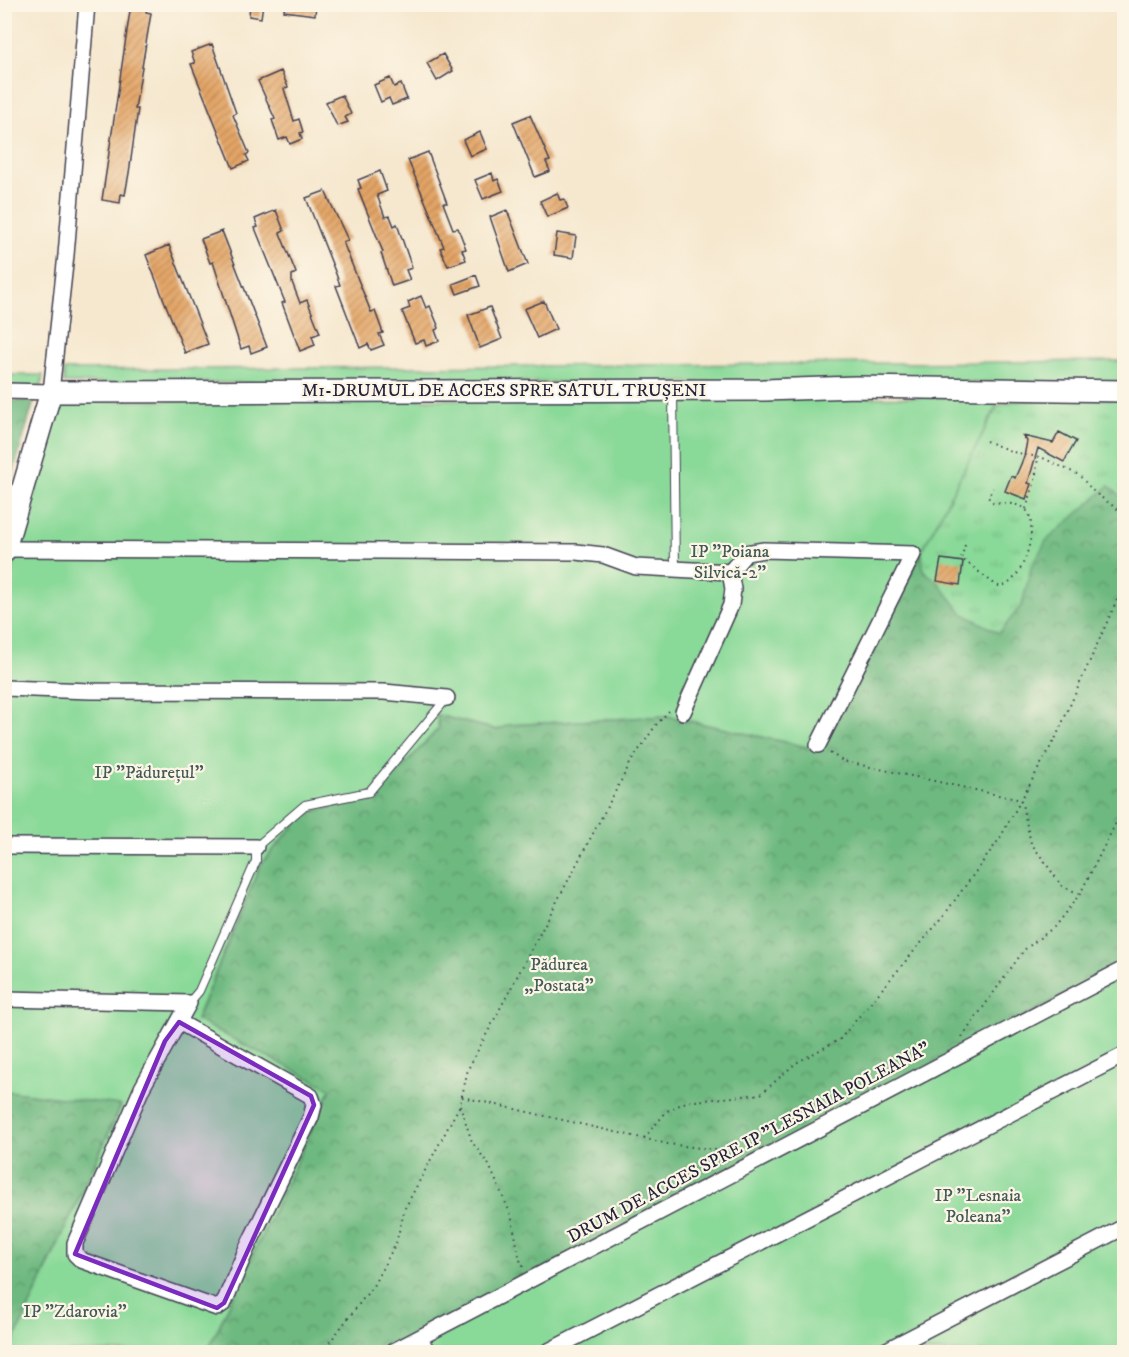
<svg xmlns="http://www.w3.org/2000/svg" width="1129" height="1357" font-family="'IM FELL DW Pica',serif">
  <defs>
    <pattern id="forest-crowns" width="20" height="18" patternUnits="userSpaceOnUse" patternTransform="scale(1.5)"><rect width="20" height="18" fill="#6eb980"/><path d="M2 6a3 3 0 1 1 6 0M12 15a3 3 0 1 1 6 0" fill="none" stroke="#5a966a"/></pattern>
    <pattern id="park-tufts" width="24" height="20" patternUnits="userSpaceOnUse" patternTransform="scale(1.5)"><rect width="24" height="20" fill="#89d998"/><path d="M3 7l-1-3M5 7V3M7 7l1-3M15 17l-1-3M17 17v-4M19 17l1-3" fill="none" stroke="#76ba84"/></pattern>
    <pattern id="building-hatch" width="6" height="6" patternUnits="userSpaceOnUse" patternTransform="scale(1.5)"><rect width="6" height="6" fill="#e4a566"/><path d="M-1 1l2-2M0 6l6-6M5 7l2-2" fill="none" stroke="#b88655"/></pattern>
  </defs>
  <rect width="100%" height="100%" fill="#fcf5e5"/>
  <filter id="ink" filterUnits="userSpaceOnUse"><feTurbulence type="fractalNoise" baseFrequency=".0167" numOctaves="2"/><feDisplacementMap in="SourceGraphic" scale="12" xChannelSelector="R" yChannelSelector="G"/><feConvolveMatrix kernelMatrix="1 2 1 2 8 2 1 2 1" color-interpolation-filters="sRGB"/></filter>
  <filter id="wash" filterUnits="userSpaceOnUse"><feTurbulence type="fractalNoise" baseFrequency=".008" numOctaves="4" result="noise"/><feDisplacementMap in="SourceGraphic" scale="24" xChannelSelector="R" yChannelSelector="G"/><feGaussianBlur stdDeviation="1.35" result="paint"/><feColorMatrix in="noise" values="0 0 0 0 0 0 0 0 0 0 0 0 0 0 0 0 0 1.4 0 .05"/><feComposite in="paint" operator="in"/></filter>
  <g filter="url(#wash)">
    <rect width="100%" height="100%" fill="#f6e8cf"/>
    <path fill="#89d998" stroke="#567e6a" stroke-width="1.5" d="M1124,361V382L64,383V370Z
      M5,375H43L41,387H5Z
      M993,397L997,406L820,750L667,716L509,725L497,730L437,715L439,728L376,796L304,814L261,864L196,1020L331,1088L207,1352H9L121,1106L5,1091V596L60,401Z
      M1110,972L1124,1001V1352H384Z"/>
    <path fill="url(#forest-crowns)" stroke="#486e5e" stroke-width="1.5" d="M1124,398V954L1120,956L1124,964L384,1352H207L331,1089L196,1020L261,864L304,814L376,796L439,728L436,715L497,730L509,725L667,716L820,750L997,406L1013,401Z
      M5,401H34L5,501L4,402Z
      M5,1091L121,1105L9,1352H4Z"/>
    <path fill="url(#park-tufts)" stroke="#567e6a" stroke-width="1.5" d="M1124,398V499L1109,486L1046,541L1031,568L1022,605L999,633L962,613L937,581L923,570L922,551L997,406L1013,401Z"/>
    <g id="blocks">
      <path fill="url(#building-hatch)" d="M131,4H147L146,12L151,13L135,109H138L129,173L125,195L121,194L120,203L102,200Z
        M250,4H263L261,18L249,16Z
        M285,4H316L315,15L284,11Z
        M212,44L236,113L233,115L249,153L246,155L249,161L233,168L191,64L195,63L191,52Z
        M443,54L453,71L437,81L427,63Z
        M281,71L288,87L284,89L294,121L299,119L303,132L300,133L302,139L290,144L287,137L279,140L272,120L275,119L258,81Z
        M390,78L394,87L401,84L407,99L392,105L389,98L381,102L374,85Z
        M342,95L351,114L345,117L348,122L337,126L326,102Z
        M530,115L550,161L546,162L550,171L535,177L513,122Z
        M480,132L487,149L470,156L463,140Z
        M428,152L447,203H443L453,229L458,228L466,249L462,250L466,260L448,266L440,248L444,247L408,160Z
        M380,171L387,191L377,195L385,217L390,216L394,226L397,224L412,268L406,270L410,280L392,286L381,253L383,252L358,189L361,188L358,180Z
        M492,173L494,181L498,179L503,191L483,199L475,180Z
        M325,191L348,240L343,242L371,312L375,311L383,333L379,334L384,345L371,350L368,344L360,348L336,286L340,285L336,274L306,198Z
        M557,193L560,200L564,199L568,208L547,217L540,201Z
        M276,210L284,231L280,233L296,273L292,275V282L300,303L307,300L320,333L312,336L315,345L300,351L282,303L285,302L255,228L258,227L255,219Z
        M507,210L528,264L509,272L490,217Z
        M222,231L267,347L251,353L249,346L241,349L213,262L210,263L201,239Z
        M557,233L576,236L573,258L554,255Z
        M169,245L208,344L185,353L146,255Z
        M476,275L480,286L457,294L453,284Z
        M421,296L426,308L430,306L439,328L435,330L439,341L426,346L424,340L415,343L402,311L410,308L408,302Z
        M544,301L556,329L537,338L524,309Z
        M490,307L502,339L480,348L468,315Z
        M1059,432L1076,441L1064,462L1038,448L1028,483L1031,484L1026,499L1005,491L1011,476L1015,478L1024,457L1027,441L1023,436L1053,443Z
        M941,559L963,562L960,585L937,581Z"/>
    </g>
  </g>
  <g filter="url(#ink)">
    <use href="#blocks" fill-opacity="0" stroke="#424051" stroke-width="1.5"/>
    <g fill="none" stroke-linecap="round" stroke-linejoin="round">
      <g stroke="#424051" stroke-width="10">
        <path id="lane" d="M673,391L675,569
          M189,1003L199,991L256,861V847L305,805L369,792L447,698"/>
      </g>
      <g stroke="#424051" stroke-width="18">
        <path id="street" d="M4,391L51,392L66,255L87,4
          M5,549L576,552L603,555L636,567L730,572L746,553L764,550L913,554L818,745
          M4,688L91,691L384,692L447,698
          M683,712L731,605L733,589L730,572
          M4,846L256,847
          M4,999L189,1003L142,1088L75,1243V1254L81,1260L217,1308L224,1303L247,1248L311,1117L314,1105L311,1096L179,1022
          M419,1338L428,1352
          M392,1352L1124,969
          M547,1352L1124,1055
          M883,1352L1124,1227"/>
      </g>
      <g stroke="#424051" stroke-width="24">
        <path id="secondary" d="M4,552L51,392L764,390L856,387L1124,391"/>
      </g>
      <path stroke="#424051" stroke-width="2" stroke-dasharray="1.5 4.5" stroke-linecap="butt" d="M986,441L1013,452L1043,458L1079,475L1094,492L1124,514
        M1026,509L1035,481L1038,457
        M965,545L961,559C970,563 993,585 999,586C1021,589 1043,522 1024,508C1017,503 1001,503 992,502L988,497L993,488
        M830,753L843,761L1021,800L1031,843L1062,886L1080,894
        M962,1037L1024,950L1054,927L1080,894L1124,807
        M462,1097L668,1144L741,1153
        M460,1105L472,1142L489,1165L511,1215L520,1260L524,1268
        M644,1138L667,1111L686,1102L761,1094L796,1063L840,1039L942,918L1000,838L1056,737L1124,584
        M322,1352L373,1286L396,1243L405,1208L460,1105L468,1069L632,760L656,725L669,711"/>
      <use href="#lane" stroke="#fff" stroke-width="8"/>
      <use href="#street" stroke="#fff" stroke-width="15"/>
      <use href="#secondary" stroke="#fff" stroke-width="21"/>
    </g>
  </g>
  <path fill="#7b2cbf" fill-opacity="0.2" stroke="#7b2cbf" stroke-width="4.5" stroke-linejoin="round" d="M179,1022L311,1096L314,1105L224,1303L217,1308L75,1254L165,1041Z"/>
  <g text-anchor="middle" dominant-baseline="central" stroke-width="4.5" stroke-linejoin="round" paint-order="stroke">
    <g font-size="18" fill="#22223b" stroke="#fcf5e5">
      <text x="504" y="391">M1-DRUMUL DE ACCES SPRE SATUL TRUȘENI</text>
      <text transform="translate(749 1143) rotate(-28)">DRUM DE ACCES SPRE IP "LESNAIA POLEANA"</text>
    </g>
    <g font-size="18" fill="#415957" stroke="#fcf5e5">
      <text x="730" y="552">IP "Poiana<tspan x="730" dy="21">Silvică-2"</tspan></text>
      <text x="149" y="773">IP "Pădurețul"</text>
      <text x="559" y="965">Pădurea<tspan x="559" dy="21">„Postata”</tspan></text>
      <text x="978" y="1196">IP "Lesnaia<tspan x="978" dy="21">Poleana"</tspan></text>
      <text x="75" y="1312">IP "Zdarovia"</text>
    </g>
  </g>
  <rect width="1129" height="1357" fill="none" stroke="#fcf5e5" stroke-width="24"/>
</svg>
